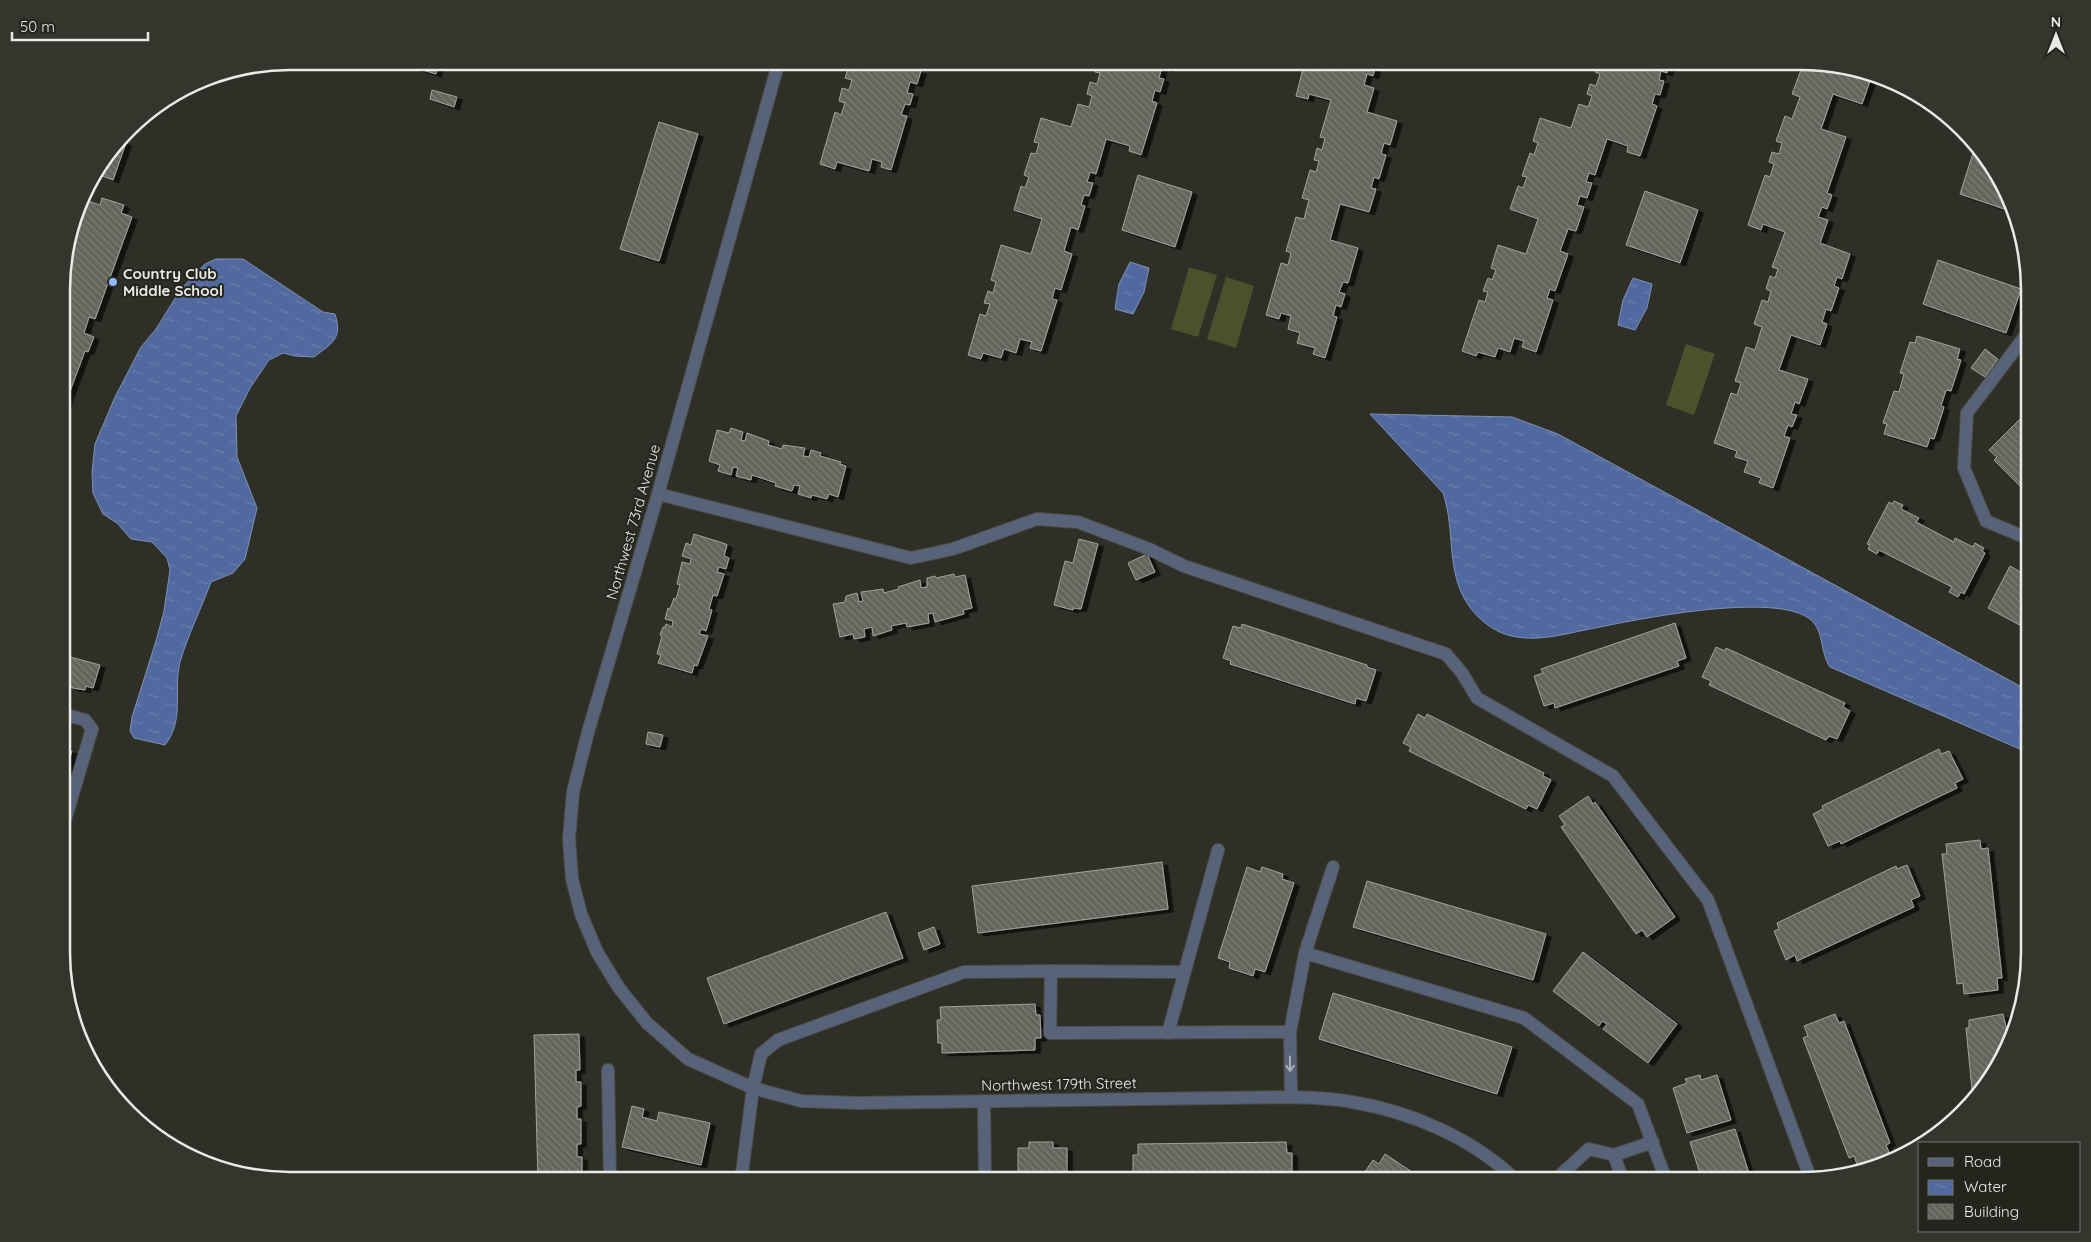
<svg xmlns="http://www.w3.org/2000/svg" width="2091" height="1242" font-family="Quicksand,sans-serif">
  <defs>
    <pattern id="water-ripples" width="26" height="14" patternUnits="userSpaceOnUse" patternTransform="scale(1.25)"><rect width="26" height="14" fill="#51699e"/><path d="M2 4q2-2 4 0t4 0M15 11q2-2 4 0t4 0" fill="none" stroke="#6a7fac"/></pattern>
    <pattern id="building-back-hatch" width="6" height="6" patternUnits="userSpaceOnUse" patternTransform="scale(1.25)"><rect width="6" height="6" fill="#63655c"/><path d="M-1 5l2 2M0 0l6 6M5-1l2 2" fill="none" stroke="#7a7b73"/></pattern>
    <filter id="shadow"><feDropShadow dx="5.5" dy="3" stdDeviation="0" flood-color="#0009"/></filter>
  </defs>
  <rect width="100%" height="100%" fill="#2e3028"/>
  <path fill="#4a522c" d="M1189,267L1217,275L1198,337L1171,329Z
    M1226,277L1254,286L1236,348L1207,339Z
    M1686,344L1715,354L1694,415L1666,405Z"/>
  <path fill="url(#water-ripples)" stroke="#7f90b4" d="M216,259H243L323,312L335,314C343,339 332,343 314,357L295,356L283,353L269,360L250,388L236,416L237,457L257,508L245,559L233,573L211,582C201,609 188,635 180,662C173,690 185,720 165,745L134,738L130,731L132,717L156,641L164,611L170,570L167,558L152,542L131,539L117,523L103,514L93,493L92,472L95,444L115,397L141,347L156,329L181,289L205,264Z
    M1130,262L1149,268L1144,292L1133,314L1115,309L1119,284Z
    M1633,278L1652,284L1647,308L1635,330L1618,325L1623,300Z
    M1370,414L1512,417L1558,434L2029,691V753L1830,667C1819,651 1825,628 1807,617C1767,593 1638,619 1590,629C1564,634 1535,643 1508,635C1493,631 1478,619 1469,606C1445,572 1456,531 1443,493Z"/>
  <path fill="url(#building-back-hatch)" stroke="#a1a49a" filter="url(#shadow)" d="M393,61H439L436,74Z
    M856,61H918L915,70L921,71L917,84L910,82L907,93L913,94L910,105L905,104L901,115L907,116L891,170L881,167L882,162L872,159L869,171L837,162L835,169L820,164L835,112L841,115L845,103L839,101L842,88L849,90L852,80L845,78L849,66L854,68Z
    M1098,61H1170L1167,69L1162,67L1159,78L1164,79L1160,92L1155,90L1152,101L1157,103L1141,155L1129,151L1130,146L1106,139L1096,174L1090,172L1087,182L1093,183L1089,196L1084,195L1081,205L1085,206L1078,230L1071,227L1064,251L1072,254L1061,290L1055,288L1052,299L1057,300L1041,351L1030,348L1032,342L1020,339L1016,353L1004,349L1001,358L983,353L981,359L968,355L980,314L986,316L990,304L984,303L988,291L993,293L996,282L991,280L1001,245L1031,254L1042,219L1014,210L1021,186L1025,188L1029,177L1024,175L1031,153L1036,154L1039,143L1034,142L1041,118L1071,127L1078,104L1089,107L1092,96L1087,94L1090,82L1097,84L1100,73L1095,72Z
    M1305,61H1372V63L1376,64L1373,76L1367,74L1364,85L1374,88L1367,112L1397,121L1390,145L1384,143L1381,154L1386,155L1379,179L1374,177L1371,188L1376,189L1369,212L1340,204L1330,240L1358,248L1348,283L1343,282L1339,292L1345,294L1341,307L1336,305L1333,316L1337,317L1325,358L1313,354L1315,348L1297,343L1300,333L1288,329L1291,316L1281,313L1279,319L1266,315L1281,263L1288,265L1291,253L1286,251L1296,217L1304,219L1309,200L1302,198L1310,170L1316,172L1319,161L1314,160L1317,148L1322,150L1325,138L1320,137L1331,100L1309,94L1308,99L1296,96Z
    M1599,61L1604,63L1605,61H1671L1667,73L1661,71L1659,80L1664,81L1660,95L1655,94L1652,104L1657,106L1640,156L1627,152L1628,146L1607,139L1595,175L1589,173L1586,182L1592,183L1587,198L1580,196L1577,205L1584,207L1576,231L1568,229L1560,251L1568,254L1555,291L1550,289L1547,298L1553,300L1536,352L1522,347L1524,341L1514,338L1510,352L1498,348L1495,357L1478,352L1476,356L1462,351L1479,300L1485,302L1488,292L1483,291L1488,278L1492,280L1496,270L1491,268L1498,245L1526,254L1538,219L1510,209L1518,186L1523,188L1527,177L1522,176L1530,153L1534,155L1538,143L1533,141L1540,118L1571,128L1579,104L1588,107L1592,96L1587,94L1590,84L1596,86L1600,74L1595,72Z
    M1804,62L1860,69L1867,72L1864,79L1870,81L1862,104L1833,94L1821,129L1846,137L1827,193L1832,195L1827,209L1822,207L1818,217L1828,220L1820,243L1850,254L1842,279L1837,277L1834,286L1839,288L1831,311L1826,309L1822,322L1827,324L1820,345L1791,335L1779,370L1808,379L1799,404L1795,402L1791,414L1797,415L1792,427L1788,425L1784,436L1790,438L1773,488L1759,483L1761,478L1744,472L1748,461L1735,457L1737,451L1714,443L1731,393L1737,395L1741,383L1735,381L1746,347L1755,350L1762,327L1754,324L1762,300L1768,302L1771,291L1766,289L1770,276L1775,278L1778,269L1772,267L1785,232L1763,224L1761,230L1748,225L1765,175L1770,177L1774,164L1769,162L1772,152L1779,154L1782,143L1776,141L1785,116L1792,119L1800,97L1792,94Z
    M432,90L457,97L454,107L430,99Z
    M659,122L698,134L659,261L620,249Z
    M122,141L126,143L113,180L97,174Z
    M1973,153L1984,157L1999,176L2010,211L1960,194Z
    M1138,175L1192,192L1175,247L1122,230Z
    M1645,191L1698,210L1680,263L1626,245Z
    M102,198L124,205L121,213L132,217L95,319L89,317L84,333L94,337L88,352L85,351L63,410V261L82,199L100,205Z
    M1938,260L2021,289L2006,333L1923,304Z
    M1917,336L1960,349L1957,359L1961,360L1951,391L1946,390L1941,406L1944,407L1934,439L1930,438L1927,447L1884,434L1887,424L1883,423L1894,391L1899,392L1904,374L1900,373L1910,342L1915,343Z
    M1985,349L1998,359L1985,377L1971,368Z
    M2021,418L2026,424L2029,421V495L1994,460L1997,457L1989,450Z
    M731,428L743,432L741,440L745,441L747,433L769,441L768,445L782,449L783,445L805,448L803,456L809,457L811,450L821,453L820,456L841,462L840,464L846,466L838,497L829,494L827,499L812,495L811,498L798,494L800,486L794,485L792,491L775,486L776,483L752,475L751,480L736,476L738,468L733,467L731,475L718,471L720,465L709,461L717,430L729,433Z
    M1894,501L1903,505L1901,509L1919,518L1916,522L1954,542L1955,538L1973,547L1975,543L1984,548L1982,551L1985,553L1964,594L1961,592L1958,597L1949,592L1952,587L1879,550L1877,554L1868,549L1870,545L1867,544L1889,502L1892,504Z
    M694,534L726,544L727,545L724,556L729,558L726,569L719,567L717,572L724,574L717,596L713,595L709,609L712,610L706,631L701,629L699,634L708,636L697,666L694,665L692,673L658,663L661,655L657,654L662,636L660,635L663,627H665L666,624L672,627L673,621L665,619L668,608L670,609L674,598L676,599L680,585L677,584L682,562L690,564L691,559L682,556L686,543L691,545Z
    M1079,539L1098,544L1081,609L1073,608V610L1054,605L1065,561L1073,563Z
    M1147,554L1155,572L1136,580L1128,563Z
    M2010,566L2029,577V630L1988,608Z
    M954,574L955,577L965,575L972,608L963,610L964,614L935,622L933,613L928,614L929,623L907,627L906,623L891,626L892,630L873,636L872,627L864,629L865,637L854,639L853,634L840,637L833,604L845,602L846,596L857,593L859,602L863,601L861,592L883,589L884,593L899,589L898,587L920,580L921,588L927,587V578L935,576L936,578Z
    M1675,623L1686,658L1677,661L1679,666L1555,708L1554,703L1544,706L1534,676L1543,673L1541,669Z
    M1242,624L1367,665V667L1376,670L1366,701L1356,698L1355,704L1230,664L1231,661L1223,658L1233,626L1241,628Z
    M1716,647L1725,651L1726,648L1845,703L1843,707L1850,711L1837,739L1829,736L1826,740L1709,685L1711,681L1702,677Z
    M63,655L100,665L93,688L86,686L85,690L73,688L63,683Z
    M1418,714L1425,718L1427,714L1544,773L1543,776L1551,780L1537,809L1528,805L1526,809L1409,751L1411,747L1403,743Z
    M648,732L663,735L660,747L646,744Z
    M63,744L66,745L65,749L72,751L65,774H63Z
    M1939,749L1941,754L1949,751L1963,779L1955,783L1957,788L1841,844L1840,841L1828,846L1813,814L1823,809L1822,806Z
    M1588,796L1593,804L1595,802L1675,917L1647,937L1642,930L1636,934L1561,827L1565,825L1559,816Z
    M1980,840L1981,849L1988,848L2002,978H1997L1998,990L1964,994L1963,983L1957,984L1942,854H1947L1946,844Z
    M1162,862L1168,909L978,933L972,886Z
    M1907,865L1920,896L1911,900L1914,907L1797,961L1795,955L1786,960L1774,931L1779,929L1777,923L1896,866L1897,869Z
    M1247,867L1260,872L1262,867L1283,874L1282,879L1294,883L1265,972L1255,969L1253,976L1229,968L1230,962L1218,958Z
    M1367,881L1546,934L1533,980L1353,927Z
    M886,912L903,958L724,1024L707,978Z
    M934,927L940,944L924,950L918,933Z
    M1583,952L1677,1024L1648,1063L1603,1029L1607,1024L1602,1021L1599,1026L1553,991Z
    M1333,993L1512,1047L1497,1094L1319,1039Z
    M1035,1004L1036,1015H1040L1041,1038H1035V1050L942,1053V1043H938L937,1020H941L940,1007Z
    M1835,1014L1839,1023L1844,1021L1890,1143L1886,1145L1890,1155L1858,1167L1854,1156L1849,1158L1803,1038L1808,1036L1804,1026Z
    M2003,1014L2008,1036L1999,1066L1973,1100L1966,1028H1969V1020Z
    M579,1034L580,1070H576V1082H581V1106L577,1107V1119H581V1144H577V1157H582V1181H538L534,1035Z
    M1700,1075L1701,1080L1717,1075L1731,1120L1687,1133L1673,1088L1687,1083L1685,1079Z
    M632,1106L644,1109L642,1117L657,1121L659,1112L710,1123L701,1165L622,1147Z
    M1735,1129L1751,1180H1702L1690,1142Z
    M1029,1142H1053V1148H1067V1181H1018V1148H1029Z
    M1286,1142L1287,1153H1292V1178H1286V1180H1139V1179H1133V1155H1138V1144Z
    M1385,1154L1424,1180L1360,1179L1373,1160L1379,1164Z"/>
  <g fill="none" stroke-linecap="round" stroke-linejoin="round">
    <g stroke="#4c4e46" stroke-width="14">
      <path id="minor" d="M2029,331L1967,413L1964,468L1986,521L2029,539
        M658,494L911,558L953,549L1037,519L1078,522L1149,549L1184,566L1446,654L1462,673L1477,698L1613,776L1708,900L1811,1180
        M63,714L85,720L92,729L63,827
        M1305,953L1524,1018L1638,1104L1666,1180
        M1051,971L1183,972
        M1168,1033L1218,850
        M608,1070L610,1181
        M1291,1097L1290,1032L1305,953L1333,867
        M984,1102L985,1181
        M1614,1155L1623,1180
        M1555,1180L1589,1149L1614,1155L1653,1142
        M741,1181L753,1088L761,1054L778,1040L964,972L1051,971L1050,1033L1290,1032"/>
    </g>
    <g stroke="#4c4e46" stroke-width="14">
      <path id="tertiary" d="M779,61L658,494L588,732L573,792L569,839L572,879L581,914L597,952L619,988L647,1023L688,1059L753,1088L801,1101L857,1103L1291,1097C1311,1098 1332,1098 1352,1102C1412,1112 1472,1138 1516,1180"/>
    </g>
    <use href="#minor" stroke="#58637a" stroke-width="12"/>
    <use href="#tertiary" stroke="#58637a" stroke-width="12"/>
  </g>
  <defs><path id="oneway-shaft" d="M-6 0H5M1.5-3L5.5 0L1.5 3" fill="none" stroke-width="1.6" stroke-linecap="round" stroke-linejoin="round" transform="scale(1.25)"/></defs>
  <use stroke="#a8aeb5" href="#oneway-shaft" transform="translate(1290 1064) rotate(89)"/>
  <circle fill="#95b6fd" stroke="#24261e" stroke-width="2" cx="113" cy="282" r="5"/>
  <g text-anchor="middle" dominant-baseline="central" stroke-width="4" stroke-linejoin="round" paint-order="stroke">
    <g font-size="15" font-weight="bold" fill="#eaebe6" stroke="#24261e" text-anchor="start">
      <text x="123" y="273">Country Club<tspan x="123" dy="17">Middle School</tspan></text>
    </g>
    <g font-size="15" fill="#eaebe6" stroke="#24261e">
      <text transform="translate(633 522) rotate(-74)">Northwest 73rd Avenue</text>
      <text transform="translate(1059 1084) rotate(-1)">Northwest 179th Street</text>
    </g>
  </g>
  <path d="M0 0H2091V1242H0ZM290 70H1801A220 220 0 0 1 2021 290V952A220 220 0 0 1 1801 1172H290A220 220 0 0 1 70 952V290A220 220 0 0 1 290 70Z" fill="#34362e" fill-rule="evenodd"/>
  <path fill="none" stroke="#eaebe6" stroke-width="2.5" d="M290 70H1801A220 220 0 0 1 2021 290V952A220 220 0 0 1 1801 1172H290A220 220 0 0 1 70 952V290A220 220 0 0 1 290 70Z"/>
  <rect x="1918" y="1142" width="162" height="90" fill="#24261e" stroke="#73756e"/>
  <rect x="1928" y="1158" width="25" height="8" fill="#58637a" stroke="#73756e"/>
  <text x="1964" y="1167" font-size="15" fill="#eaebe6">Road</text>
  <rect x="1928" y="1180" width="25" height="15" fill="url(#water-ripples)" stroke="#73756e"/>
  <text x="1964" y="1192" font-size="15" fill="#eaebe6">Water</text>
  <rect x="1928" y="1204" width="25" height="15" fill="url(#building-back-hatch)" stroke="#73756e"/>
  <text x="1964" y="1217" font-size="15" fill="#eaebe6">Building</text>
  <g transform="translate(2056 35)" stroke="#24261e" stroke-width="4" paint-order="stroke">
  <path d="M0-4L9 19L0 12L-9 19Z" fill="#eaebe6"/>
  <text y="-8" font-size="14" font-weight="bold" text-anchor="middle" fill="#eaebe6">N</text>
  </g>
  <path d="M12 32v8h136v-8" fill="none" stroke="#eaebe6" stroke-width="2.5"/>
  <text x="20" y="32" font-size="15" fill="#eaebe6" stroke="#24261e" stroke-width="4" paint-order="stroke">50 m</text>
</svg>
